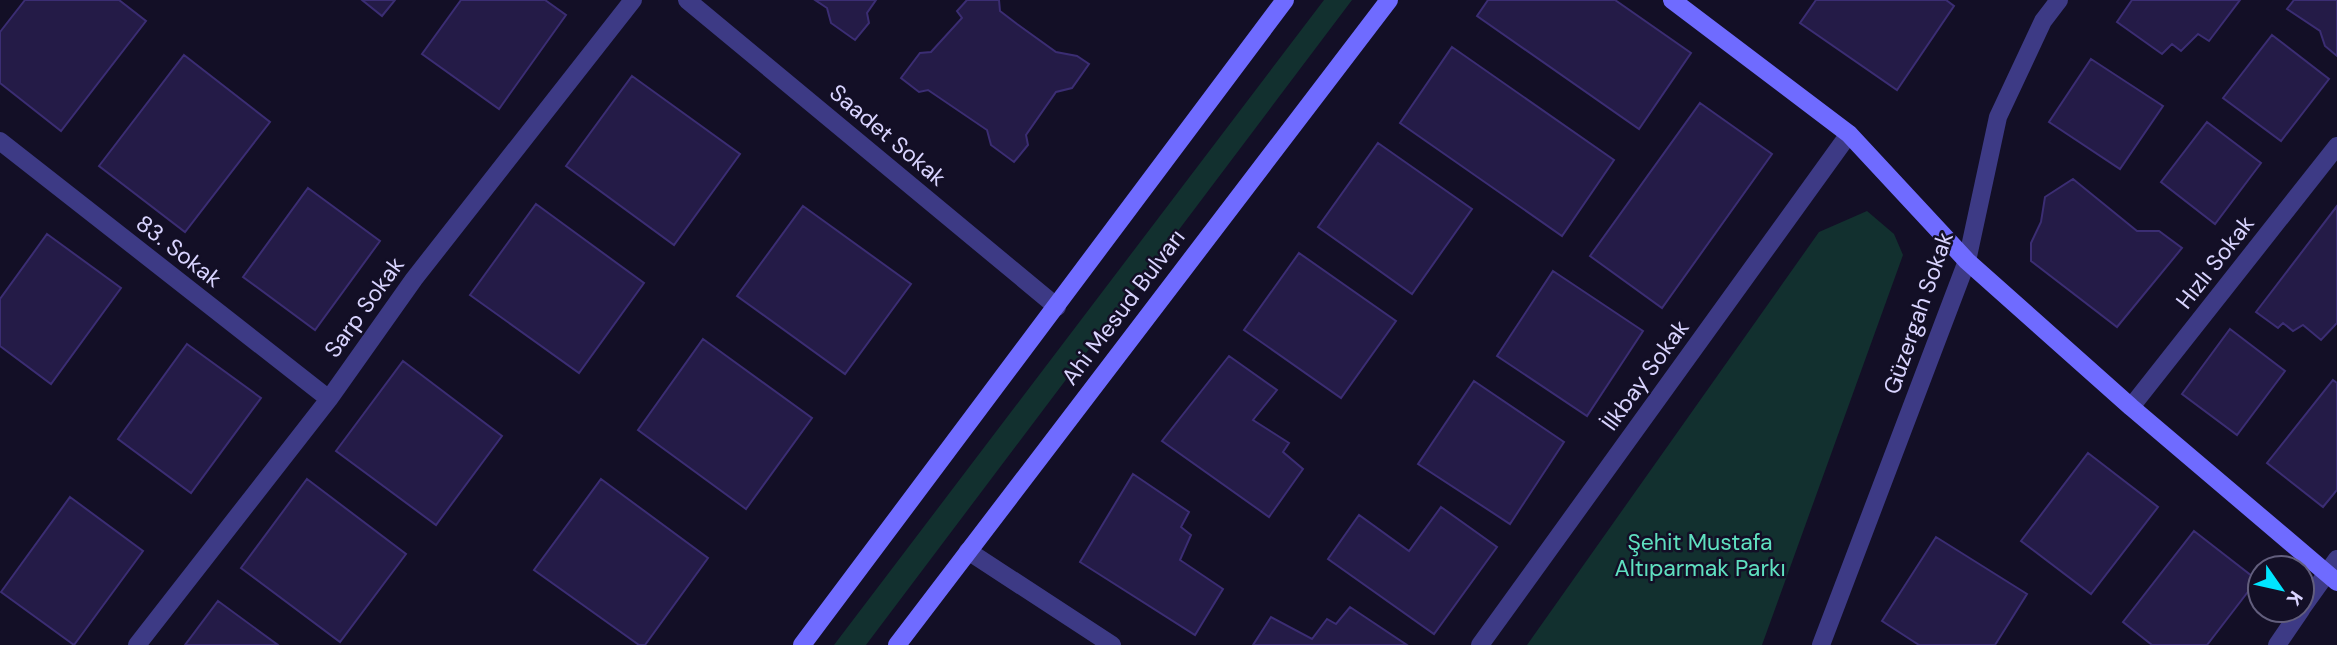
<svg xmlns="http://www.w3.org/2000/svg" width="2337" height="645" font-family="'DM Sans',sans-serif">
  <rect width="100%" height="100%" fill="#130f26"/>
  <path fill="#12302f" d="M1324,0H1352L866,645H834Z
    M1867,211L1894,234L1903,255L1762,645H1527L1819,232Z"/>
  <path fill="#241b47" stroke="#3b2d73" stroke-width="2" d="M25,0H119L146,21L61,131L0,83V32Z
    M362,0H395L382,16Z
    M461,0H545L566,15L499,109L422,54Z
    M815,0H876L867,13L869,23L855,40L831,23L827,8Z
    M967,0H999L1000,11L1017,24L1056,52L1077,56L1089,64L1072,88L1056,92L1026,135L1028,145L1014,162L991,145L987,130L928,90L919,92L901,78L920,53L931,52L962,18L957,11Z
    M1488,0H1615L1691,53L1639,129L1477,16Z
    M1816,0H1946L1954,6L1897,90L1800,23Z
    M2132,0H2240L2209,41L2198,34L2181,51L2172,44L2162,54L2117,22Z
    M2294,0H2337V56L2325,46L2320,31L2287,9Z
    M2272,35L2329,79L2281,141L2223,98Z
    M1452,47L1614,160L1562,236L1400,123Z
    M184,55L270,122L185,232L99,166Z
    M2091,59L2163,106L2120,169L2049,122Z
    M632,76L740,154L674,245L566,166Z
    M1700,103L1772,154L1662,308L1590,256Z
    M2207,122L2261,163L2215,224L2161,182Z
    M1378,143L1472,209L1412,294L1318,227Z
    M2073,179L2137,231H2159L2182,248L2117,327L2031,261V243L2041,222L2045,197Z
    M308,188L380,241L315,330L243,277Z
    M536,204L644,283L579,373L470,295Z
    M803,206L911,284L845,374L737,296Z
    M2337,206V323L2321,340L2303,325L2293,331L2283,323L2278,328L2256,312Z
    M47,234L121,288L51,384L0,346V299Z
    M1299,253L1396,321L1341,398L1244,330Z
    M1553,271L1643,331L1587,416L1497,356Z
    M2230,329L2285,371L2237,435L2182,394Z
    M703,339L812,418L746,509L638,430Z
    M187,344L261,398L191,493L118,439Z
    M1229,356L1277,390L1253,420L1289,443L1283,452L1303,469L1269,517L1162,441Z
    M403,361L502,436L436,525L336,451Z
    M2333,380L2337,383V490L2323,507L2267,463Z
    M1474,381L1564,442L1510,524L1418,464Z
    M2088,453L2158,507L2091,594L2021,541Z
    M1133,474L1189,512L1181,527L1191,535L1180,560L1223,589L1195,635L1080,562Z
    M307,479L406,554L340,642L241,568Z
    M601,479L708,558L645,645H639L534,570Z
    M70,497L143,551L74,645L1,592Z
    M1441,507L1497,547L1434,634L1328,559L1359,515L1409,551Z
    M2194,531L2257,580L2207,645H2152L2123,622Z
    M1936,537L2027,594L1995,645H1919L1882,621Z
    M218,601L278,645H185Z
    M1350,607L1407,645H1253L1271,617L1312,639L1327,619L1336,624Z"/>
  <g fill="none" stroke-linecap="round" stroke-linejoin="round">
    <path stroke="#3d3a85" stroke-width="18" d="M687,0L1057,307
      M0,141L329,399
      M2131,407L2337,146
      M968,551L1112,645
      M2302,608L2337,559
      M137,645L329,399L414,279L633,0
      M1480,645L1849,134
      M1821,645L1967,261L1998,117L2043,21L2059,0
      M2277,645L2301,610"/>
    <path stroke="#6f6bff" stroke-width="18" d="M1672,0L1849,134L1967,261L2131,407L2337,582
      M802,645L1285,0
      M897,645L1389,0"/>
  </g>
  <g text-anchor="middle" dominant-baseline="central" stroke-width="5" stroke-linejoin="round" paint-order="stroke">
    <g font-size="23" fill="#d9d4ff" stroke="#130f26">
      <text transform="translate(888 135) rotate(40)">Saadet Sokak</text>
      <text transform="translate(179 251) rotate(38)">83. Sokak</text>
      <text transform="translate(2215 262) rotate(-52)">Hızlı Sokak</text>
      <text transform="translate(364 307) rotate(-54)">Sarp Sokak</text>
      <text transform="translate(1123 307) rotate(-53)">Ahi Mesud Bulvarı</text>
      <text transform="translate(1918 313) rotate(-71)">Güzergah Sokak</text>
      <text transform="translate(1645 375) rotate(-54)">İlkbay Sokak</text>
    </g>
    <g font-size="23" fill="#5fe0c0" stroke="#130f26">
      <text x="1700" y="542">Şehit Mustafa<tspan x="1700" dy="26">Altıparmak Parkı</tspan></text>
    </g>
  </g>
  <g transform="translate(2281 589) rotate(124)"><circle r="33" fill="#130f26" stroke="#625e7d" stroke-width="2"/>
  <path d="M0-5L12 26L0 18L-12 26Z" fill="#00e5ff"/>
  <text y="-10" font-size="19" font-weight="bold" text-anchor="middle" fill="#d9d4ff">K</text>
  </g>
</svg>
